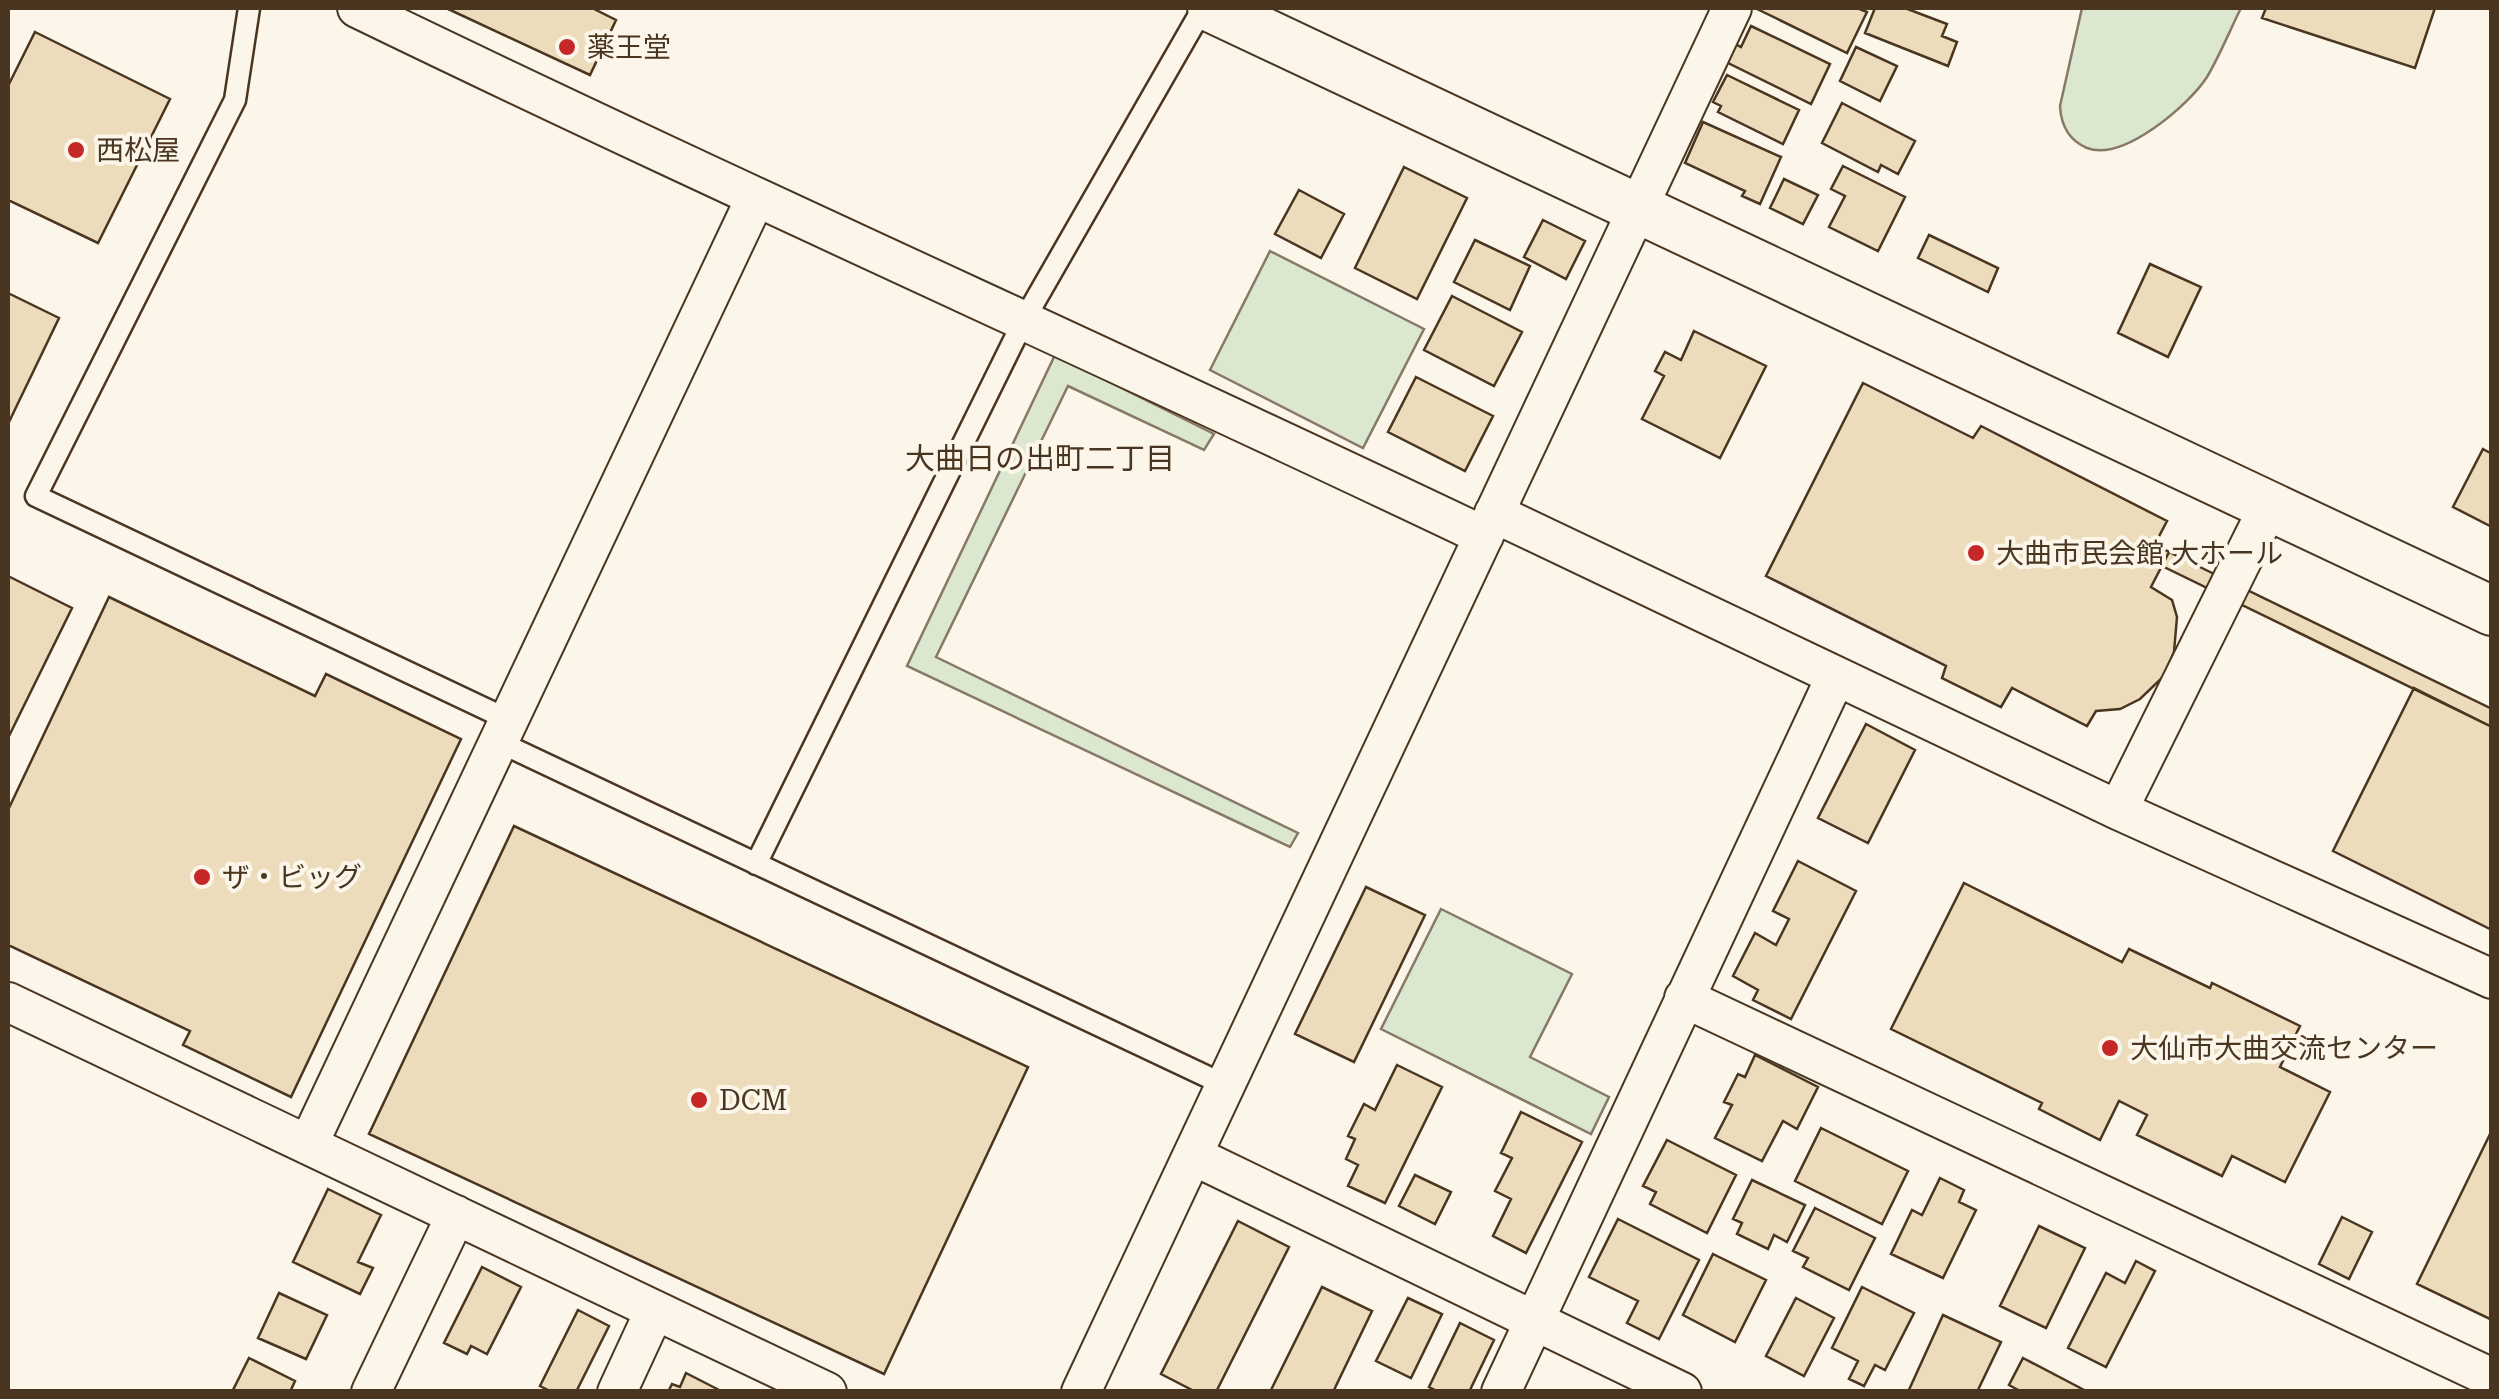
<svg xmlns="http://www.w3.org/2000/svg" width="2499" height="1399" font-family="'Roboto Serif','Noto Sans JP',serif">
  <rect width="100%" height="100%" fill="#fbf6e9"/>
  <path fill="#dce7d0" stroke="#887966" stroke-width="2.5" d="M2082,8H2241C2230,30 2220,55 2207,77C2189,105 2123,162 2087,148C2068,140 2061,125 2060,106Z
    M1270,251L1424,329L1363,448L1210,370Z
    M1055,355L1214,434L1204,450L1068,386L936,657L1298,833L1290,847L907,666Z
    M1441,909L1572,974L1530,1057L1609,1097L1591,1134L1381,1029Z"/>
  <path fill="#ecdcbc" stroke="#4a3520" stroke-width="2.5" d="M446,8H592L616,20L590,75Z
    M1755,8H1857L1867,12L1847,53Z
    M1875,8H1905L1947,24L1942,36L1957,42L1948,66L1865,33Z
    M2266,8H2435L2415,68L2262,18Z
    M1751,26L1830,64L1811,104L1724,61L1733,43L1741,47Z
    M35,32L170,99L98,243L8,200V86Z
    M1856,47L1897,66L1880,101L1840,81Z
    M1727,75L1799,110L1783,144L1718,112L1721,106L1713,102Z
    M1842,103L1915,141L1898,174L1881,165L1878,172L1822,143Z
    M1703,122L1781,157L1760,204L1742,196L1745,191L1685,163Z
    M1843,166L1905,197L1878,251L1829,227L1845,196L1831,189Z
    M1404,167L1467,198L1417,299L1355,268Z
    M1784,179L1818,195L1803,224L1770,208Z
    M1299,190L1344,214L1321,258L1275,234Z
    M1543,220L1585,241L1566,279L1524,257Z
    M1929,235L1998,268L1988,292L1918,258Z
    M1475,240L1530,266L1510,310L1454,282Z
    M2150,264L2201,287L2168,357L2118,333Z
    M8,293L59,318L8,424Z
    M1452,296L1522,332L1494,386L1424,350Z
    M1694,331L1766,366L1720,458L1642,419L1664,376L1655,371L1665,352L1681,360Z
    M1416,377L1493,416L1465,471L1388,432Z
    M1863,383L1973,438L1981,426L2167,521L2155,544L2169,552L2151,587L2172,600L2177,617L2174,652L2163,677L2140,699L2120,709L2096,711L2087,726L2012,688L2001,707L1942,678L1946,666L1766,576Z
    M2483,449L2492,454V527L2453,507Z
    M2169,552L2492,709V727L2162,566Z
    M8,576L72,608L8,738Z
    M109,597L315,696L326,674L461,739L291,1097L183,1045L190,1031L8,945V810Z
    M2414,688L2492,727V930L2333,851Z
    M1866,724L1915,750L1868,843L1818,818Z
    M514,826L1028,1067L884,1374L369,1134Z
    M1798,861L1856,891L1791,1019L1753,1000L1758,990L1733,976L1755,933L1776,945L1789,919L1773,911Z
    M1964,883L2122,962L2129,949L2210,988L2212,983L2300,1026L2280,1067L2330,1092L2285,1182L2232,1156L2222,1176L2137,1135L2147,1115L2119,1101L2100,1140L2039,1109L2042,1103L1891,1029Z
    M1366,887L1425,915L1354,1062L1295,1034Z
    M1755,1055L1818,1087L1797,1129L1783,1121L1762,1161L1715,1138L1732,1105L1724,1102L1738,1074L1745,1077Z
    M1397,1065L1442,1087L1385,1203L1348,1186L1358,1165L1346,1159L1355,1139L1348,1136L1364,1104L1375,1110Z
    M1521,1112L1582,1142L1526,1253L1493,1236L1511,1199L1495,1191L1512,1158L1501,1153Z
    M1821,1128L1908,1171L1882,1224L1795,1181Z
    M2492,1130V1320L2417,1284Z
    M1667,1140L1736,1175L1707,1233L1650,1204L1656,1192L1643,1186Z
    M1415,1175L1451,1192L1435,1224L1399,1206Z
    M1940,1178L1964,1190L1959,1202L1976,1210L1943,1278L1891,1254L1912,1210L1922,1215Z
    M1752,1180L1805,1205L1787,1242L1774,1235L1768,1249L1737,1234L1742,1223L1733,1219Z
    M328,1189L381,1215L358,1262L373,1268L360,1294L293,1262Z
    M1815,1208L1875,1238L1849,1290L1803,1267L1808,1258L1793,1251Z
    M2342,1217L2372,1232L2349,1279L2319,1264Z
    M1618,1219L1699,1260L1659,1339L1627,1323L1638,1301L1589,1277Z
    M1238,1221L1289,1247L1216,1392H1196L1161,1374Z
    M2039,1226L2085,1248L2046,1328L2000,1306Z
    M1713,1254L1766,1280L1735,1342L1683,1315Z
    M2136,1261L2155,1271L2106,1367L2068,1348L2106,1273L2125,1283Z
    M482,1267L521,1287L487,1354L471,1346L467,1354L444,1343Z
    M1322,1287L1372,1311L1333,1392H1270Z
    M1862,1287L1914,1313L1885,1370L1875,1365L1864,1386L1849,1379L1858,1361L1832,1348Z
    M279,1293L327,1315L306,1359L258,1338Z
    M1408,1298L1442,1314L1411,1378L1376,1361Z
    M1796,1298L1834,1318L1804,1376L1766,1356Z
    M578,1310L609,1326L576,1392H552L540,1386Z
    M1943,1315L2001,1342L1977,1392H1908Z
    M1460,1323L1494,1340L1469,1392H1439L1429,1387Z
    M249,1358L295,1381L290,1392H232Z
    M2023,1358L2088,1392H2022L2009,1385Z
    M686,1373L723,1392H668L672,1384L680,1387Z"/>
  <g fill="none" stroke-linecap="round" stroke-linejoin="round">
    <g stroke="#4a3520" stroke-width="25">
      <path id="service" d="M249,8L235,100L36,496L509,720
        M499,742L1227,1086
        M756,864L1024,320L1203,8"/>
    </g>
    <g stroke="#4a3520" stroke-width="42">
      <path id="minor" d="M357,8C730,189 1109,357 1484,536
        M1494,513L2118,810L2492,979
        M2118,810L2269,506
        M1684,998L2492,1378
        M8,1002L827,1392
        M308,1145L755,199
        M1194,1156L1682,1392
        M371,1392L456,1215
        M617,1392L654,1312
        M1081,1392L1732,8
        M1501,1392L1836,676"/>
    </g>
    <g stroke="#4a3520" stroke-width="52">
      <path id="tertiary" d="M1212,8L2492,611"/>
    </g>
    <use href="#service" stroke="#fbf6e9" stroke-width="20"/>
    <use href="#minor" stroke="#fbf6e9" stroke-width="38"/>
    <use href="#tertiary" stroke="#fbf6e9" stroke-width="48"/>
  </g>
  <g fill="#c62828" stroke="#fbf6e9" stroke-width="4">
    <circle cx="567" cy="47" r="10"/>
    <circle cx="76" cy="150" r="10"/>
    <circle cx="1976" cy="553" r="10"/>
    <circle cx="202" cy="877" r="10"/>
    <circle cx="2110" cy="1048" r="10"/>
    <circle cx="699" cy="1100" r="10"/>
  </g>
  <g text-anchor="middle" dominant-baseline="central" stroke-width="8" stroke-linejoin="round" paint-order="stroke">
    <g font-size="28" fill="#4a3520" stroke="#fbf6e9" text-anchor="start">
      <text x="587" y="47">薬王堂</text>
      <text x="96" y="150">西松屋</text>
      <text x="1996" y="553">大曲市民会館 大ホール</text>
      <text x="222" y="877">ザ・ビッグ</text>
      <text x="2130" y="1048">大仙市大曲交流センター</text>
      <text x="719" y="1100">DCM</text>
    </g>
    <g font-size="30" fill="#4a3520" stroke="#fbf6e9">
      <text x="1040" y="458">大曲日の出町二丁目</text>
    </g>
  </g>
  <rect width="2499" height="1399" fill="none" stroke="#4a3520" stroke-width="20"/>
</svg>
